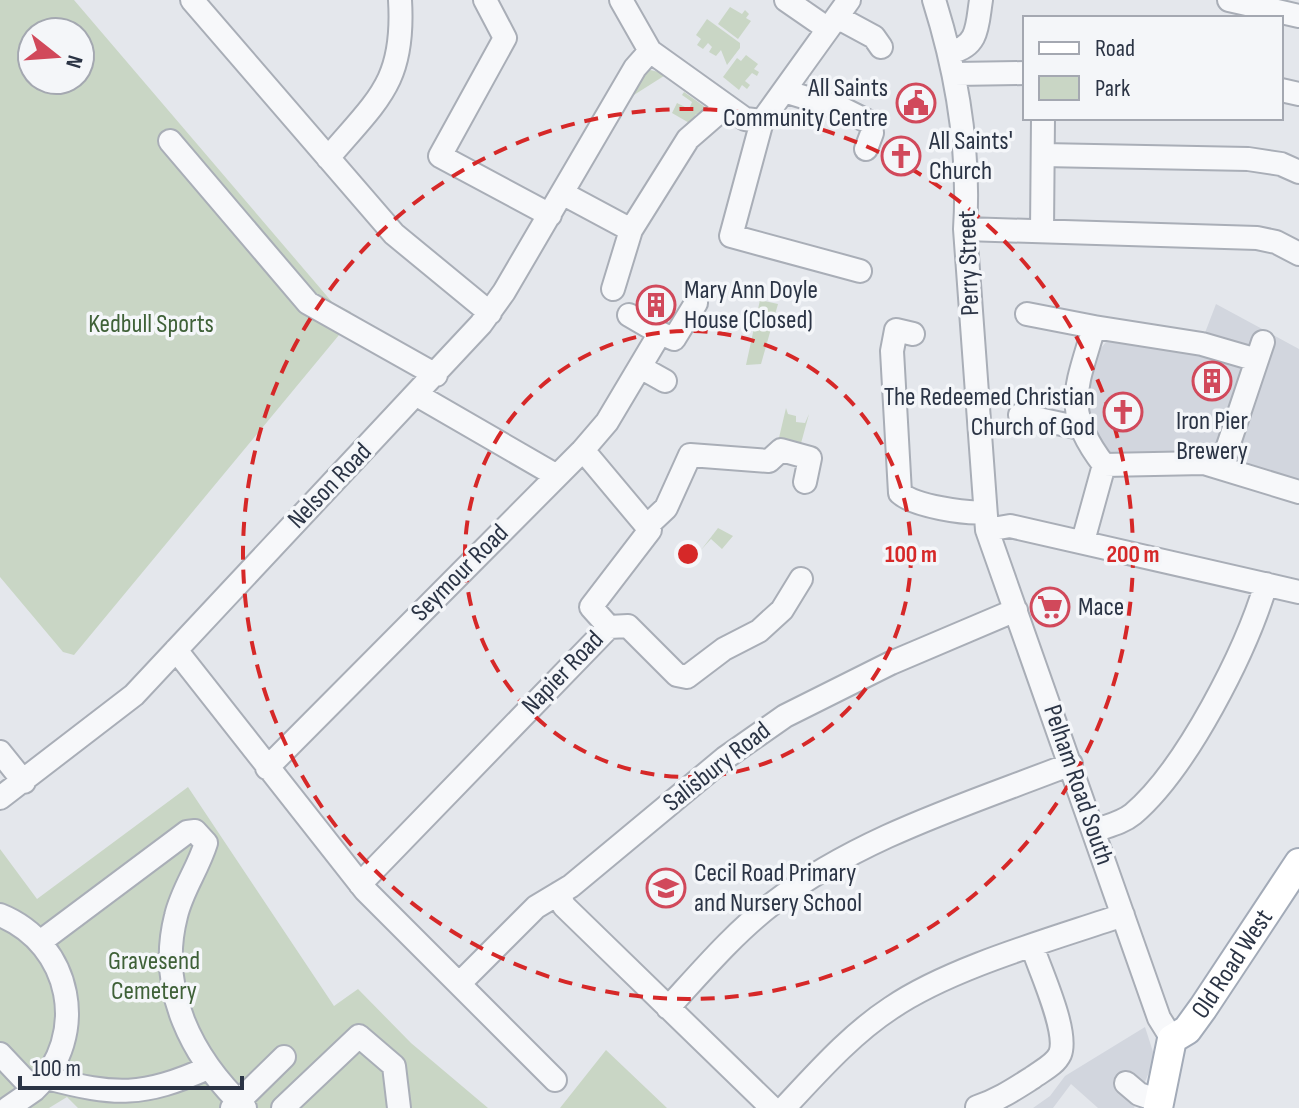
<svg xmlns="http://www.w3.org/2000/svg" width="1299" height="1108" font-family="'Sofia Sans Condensed',sans-serif">
  <rect width="100%" height="100%" fill="#e4e7ec"/>
  <path fill="#d2d6de" d="M1216,304L1299,349V487L1111,458L1086,419V374L1096,354L1111,336L1198,351Z
    M1145,1027L1155,1058L1134,1108H1098L1071,1084L1053,1108H1033L1050,1096L1065,1076Z"/>
  <path fill="#c9d6c5" fill-rule="evenodd" d="M0,0H74L332,302L351,312L339,335L74,655L63,652L0,577ZM32,32H80V80H32Z
    M730,7L742,14L745,10L749,14L746,18L751,21L738,39L718,24Z
    M707,19L740,43V48L727,65L721,50L716,56L709,52L712,47L708,43L703,49L697,45L701,39L696,35Z
    M746,55L758,64L754,69L759,72L757,76L752,73L745,81L750,85L747,89L742,85L739,90L723,77L737,58L741,61Z
    M646,69L667,74L626,100Z
    M684,92L712,112L707,120L696,114L691,124L672,113L677,103L689,109L692,102L682,95Z
    M760,300L778,304L761,364L746,365Z
    M786,408L788,414L796,416V422L805,423L809,414L800,447L778,442Z
    M718,528L733,536L722,549L711,539L701,550Z
    M188,787L334,1006L358,989L411,1043L488,1108H78L67,1097L49,1108H0V849L37,899Z
    M606,1050L667,1108H560Z"/>
  <g fill="none" stroke-linecap="round" stroke-linejoin="round">
    <g stroke="#a9aeb7" stroke-width="26">
      <path id="minor" d="M192,0L394,234L490,313
        M485,0L505,38L440,156L550,215
        M621,0L650,51L745,119L762,121
        M786,0L828,29
        M849,0L762,121L731,236L860,271
        M934,0C957,73 970,152 965,229L987,530L1159,1018L1172,1039
        M1229,0L1299,16
        M837,17L874,37L881,47
        M951,52C979,46 977,25 981,0
        M955,74L1025,73
        M1281,90L1299,94
        M784,91L843,109L871,123L872,133L866,149
        M170,141L308,303L436,375
        M1043,155L1248,159L1281,164L1299,172
        M328,158C378,99 405,82 400,0
        M562,193L631,230L688,139L726,106
        M965,229L1257,238L1276,242L1299,254
        M1042,231L1043,118
        M613,289L631,230
        M1027,314L1094,327C1076,389 1062,410 1104,465
        M629,315L660,333
        M1094,327L1202,344L1257,360
        M913,334L896,330L892,351L900,493C914,506 966,514 985,512
        M640,367L665,381
        M417,395L557,476
        M1020,415L1080,428
        M1104,465L1204,463L1299,492
        M1221,467L1263,342
        M648,525L666,508L690,455L769,461L781,450L810,458L805,482
        M987,530L1010,526L1299,592
        M1083,541L1104,465
        M609,627L628,626L677,675L687,677L724,649L759,631L782,610L801,579
        M176,650L365,890L555,1080
        M0,752L24,782
        M267,768L583,450L607,422L660,333L674,339L696,303
        M0,798L134,695L481,324L504,292L635,68L650,51
        M1094,831C1107,826 1122,823 1133,814C1187,768 1246,651 1266,584
        M360,884L609,627L591,607L650,530L583,450
        M559,893L564,906L772,1108
        M0,915C72,944 90,1036 34,1090
        M40,942L187,832L195,831L206,843C198,869 182,890 176,916C157,990 192,1058 245,1108
        M459,984L536,907L571,886L725,758L785,716L891,663L1016,610
        M668,1008C701,972 734,933 772,904C861,836 969,804 1071,764
        M0,1054L34,1090L8,1108
        M47,1078C116,1096 142,1097 208,1068
        M1126,1083L1139,1094L1159,1101
        M977,1107C998,1100 1013,1090 1032,1078C1041,1071 1055,1065 1060,1054C1069,1032 1040,970 1032,946
        M232,1108L284,1057
        M283,1108L359,1036L394,1066L399,1108
        M784,1108C817,1073 850,1035 891,1008C951,967 1053,939 1123,915"/>
    </g>
    <g stroke="#a3abb8" stroke-width="32">
      <g id="major">
        <path id="s1" d="M1158,1108L1172,1039L1187,1030L1203,1008L1299,863"/>
      </g>
    </g>
    <use href="#minor" stroke="#f7f8fa" stroke-width="22"/>
    <use href="#major" stroke="#fff" stroke-width="28"/>
  </g>
  <g fill="none" stroke="#d62828" stroke-width="4" stroke-dasharray="14 10">
    <circle cx="688" cy="554" r="223"/>
    <circle cx="688" cy="554" r="445"/>
  </g>
  <defs>
    <g id="civic-ring" transform="scale(2)"><circle r="9.5" fill="#f4f6f9" stroke="#d1495b" stroke-width="1.5"/><path d="M-.6-6.5H3V-4.5H.6V-3L4-1V1h2V6H-6V1h2V-1L-.6-3ZM-1.2 2.5V6h2.4V2.5Z" fill="#d1495b"/></g>
    <g id="church-ring" transform="scale(2)"><circle r="9.5" fill="#f4f6f9" stroke="#d1495b" stroke-width="1.5"/><path d="M-1.2-6h2.4v3.5h3.3v2.4h-3.3V6h-2.4V-.1h-3.3v-2.4h3.3Z" fill="#d1495b"/></g>
    <g id="building-ring" transform="scale(2)"><circle r="9.5" fill="#f4f6f9" stroke="#d1495b" stroke-width="1.5"/><path d="M-4-6H4V6H1V3H-1V6H-4ZM-2.5-4.3h1.7v1.8h-1.7ZM.8-4.3h1.7v1.8H.8ZM-2.5-1h1.7V.8h-1.7ZM.8-1h1.7V.8H.8Z" fill="#d1495b"/></g>
    <g id="supermarket-ring" transform="scale(2)"><circle r="9.5" fill="#f4f6f9" stroke="#d1495b" stroke-width="1.5"/><path d="M-6-5.5h2.5l.6 2H6L4.5 2H-2.5L-4.4-4H-6ZM-1.5 3.2a1.3 1.3 0 1 0 .1 0ZM3 3.2a1.3 1.3 0 1 0 .1 0Z" fill="#d1495b"/></g>
    <g id="school-ring" transform="scale(2)"><circle r="9.5" fill="#f4f6f9" stroke="#d1495b" stroke-width="1.5"/><path d="M0-5L7-2L0 1L-7-2ZM-4 1L0 2.5L4 1V4Q0 6-4 4Z" fill="#d1495b"/></g>
  </defs>
  <g fill-rule="evenodd">
    <use href="#civic-ring" x="916" y="103"/>
    <use href="#church-ring" x="901" y="156"/>
    <use href="#building-ring" x="656" y="305"/>
    <use href="#building-ring" x="1212" y="381"/>
    <use href="#church-ring" x="1123" y="412"/>
    <use href="#supermarket-ring" x="1050" y="607"/>
    <use href="#school-ring" x="666" y="888"/>
  </g>
  <g text-anchor="middle" dominant-baseline="central" stroke-width="7" stroke-linejoin="round" paint-order="stroke">
    <g font-size="26" fill="#2b3445" stroke="#f4f6f9" text-anchor="start">
      <text x="888" y="88" text-anchor="end">All Saints<tspan x="888" dy="30">Community Centre</tspan></text>
      <text x="929" y="141">All Saints'<tspan x="929" dy="30">Church</tspan></text>
      <text x="684" y="290">Mary Ann Doyle<tspan x="684" dy="30">House (Closed)</tspan></text>
      <text x="1095" y="397" text-anchor="end">The Redeemed Christian<tspan x="1095" dy="30">Church of God</tspan></text>
      <text x="1212" y="421" text-anchor="middle">Iron Pier<tspan x="1212" dy="30">Brewery</tspan></text>
      <text x="1078" y="607">Mace</text>
      <text x="694" y="873">Cecil Road Primary<tspan x="694" dy="30">and Nursery School</tspan></text>
    </g>
    <g font-size="26" fill="#2b3445" stroke="#f4f6f9">
      <text transform="translate(969 263) rotate(-92)">Perry Street</text>
      <text transform="translate(330 486) rotate(-46)">Nelson Road</text>
      <text transform="translate(460 573) rotate(-45)">Seymour Road</text>
      <text transform="translate(563 673) rotate(-46)">Napier Road</text>
      <text transform="translate(717 767) rotate(-38)">Salisbury Road</text>
      <text transform="translate(1078 785) rotate(71)">Pelham Road South</text>
      <text stroke="none"><textPath href="#s1" startOffset="168">Old Road West</textPath></text>
    </g>
    <g font-size="26" fill="#3f6138" stroke="#f4f6f9">
      <text x="151" y="324">Kedbull Sports</text>
      <text x="154" y="961">Gravesend<tspan x="154" dy="30">Cemetery</tspan></text>
    </g>
  </g>
  <circle cx="688" cy="554" r="12" fill="#d62828" stroke="#f4f6f9" stroke-width="4"/>
  <g font-size="24" text-anchor="middle" font-weight="bold" fill="#d62828" stroke="#f4f6f9" stroke-width="7" stroke-linejoin="round" paint-order="stroke">
    <text x="911" y="562">100 m</text>
    <text x="1133" y="562">200 m</text>
  </g>
  <rect x="1023" y="16" width="260" height="104" fill="#f4f6f9" stroke="#a4a8b1" stroke-width="2"/>
  <rect x="1039" y="42" width="40" height="12" fill="#ffffff" stroke="#a4a8b1" stroke-width="2"/>
  <text x="1095" y="56" font-size="24" fill="#2b3445">Road</text>
  <rect x="1039" y="76" width="40" height="24" fill="#c9d6c5" stroke="#a4a8b1" stroke-width="2"/>
  <text x="1095" y="96" font-size="24" fill="#2b3445">Park</text>
  <g transform="translate(56 56) rotate(107)"><circle r="38" fill="#f4f6f9" stroke="#a4a8b1" stroke-width="2"/>
  <path d="M0-6L14 30L0 20L-14 30Z" fill="#d1495b"/>
  <text y="-12" font-size="22" font-weight="bold" text-anchor="middle" fill="#2b3445">N</text>
  </g>
  <path d="M20 1076v12h222v-12" fill="none" stroke="#2b3445" stroke-width="4"/>
  <text x="32" y="1076" font-size="24" fill="#2b3445" stroke="#f4f6f9" stroke-width="6" paint-order="stroke">100 m</text>
</svg>
